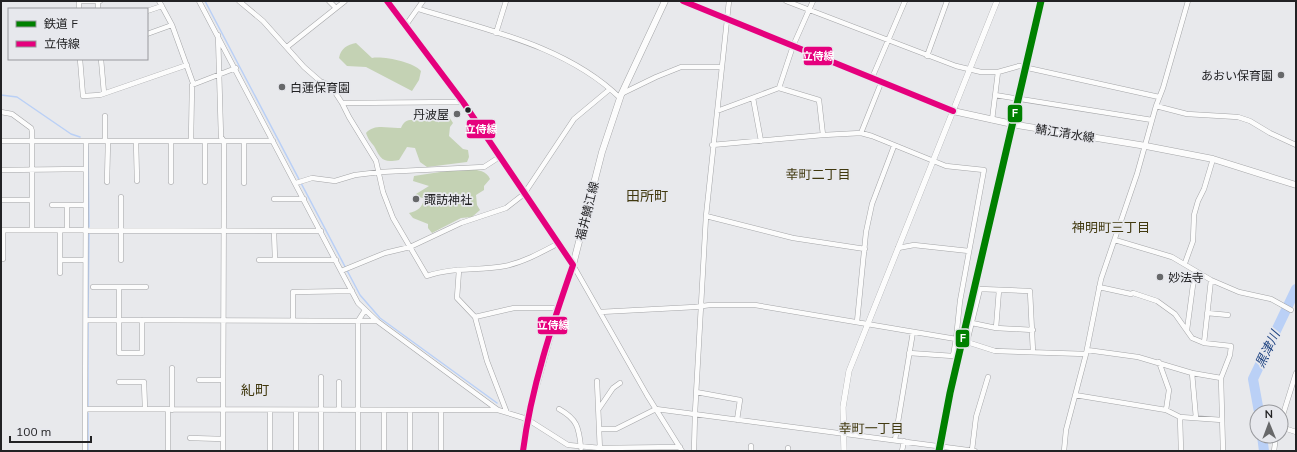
<svg xmlns="http://www.w3.org/2000/svg" width="1297" height="452" font-family="Mulish,'Noto Sans JP',sans-serif">
  <rect width="100%" height="100%" fill="#e8e9ec"/>
  <path fill="#c4d2b4" d="M356,43L372,58C384,56 413,62 421,71L419,80L412,91L366,67L347,66L339,58C341,48 347,45 356,43Z
    M440,109H444L453,123L450,127L449,136L463,149L468,150L469,157L467,162L427,167L420,162L415,148L407,147L399,160C382,163 381,159 374,146C370,141 368,139 366,133C375,123 389,129 401,128C406,116 414,121 423,121C427,121 432,119 436,118Z
    M453,170C465,170 485,166 490,179L484,186V190L476,195L477,205L480,210L472,217L461,218L432,233L428,228V224L413,218L409,213C417,211 423,208 424,198L417,197L416,194L429,186L413,181L414,176Z"/>
  <g fill="none" stroke-linecap="round" stroke-linejoin="round">
    <path stroke="#bad0f6" stroke-width="1.5" d="M205,1L360,295L380,318L497,403
      M1,95L17,97L71,134L80,137
      M88,146L89,227
      M88,317L89,234
      M88,406V323
      M88,451V413"/>
    <path stroke="#bad0f6" stroke-width="10" d="M1259,412L1253,379L1296,289
      M1262,436L1264,451"/>
    <g stroke="#a4a5a7" stroke-width="5.5">
      <path id="minor" d="M79,1H100
        M159,1L172,25L193,83
        M199,1L341,271L358,303L377,321L498,410L527,419L568,445L600,448L680,447
        M239,1L263,21L304,67L320,81L331,86L342,103L349,117L376,161L383,192L393,218L427,276C452,267 479,271 505,266C524,262 542,252 559,243
        M329,1L336,8
        M387,1L463,102L525,192
        M786,1L956,66L981,72H998L1019,66L1159,97
        M98,2V9
        M79,9V1
        M419,9C487,30 567,46 620,98
        M147,11L162,6
        M406,25L423,1
        M496,33L506,1
        M147,34L172,25
        M218,35L221,137L224,141L223,451
        M287,47L345,1
        M927,56L947,1
        M80,59L83,96L100,95L187,65
        M101,59L104,93
        M872,78L905,1
        M779,88L793,46L813,1
        M621,94L656,77L681,67H722
        M995,95L1152,120
        M753,98L761,141
        M342,103L463,102
        M1156,106L1187,114L1238,117L1250,121L1270,133L1296,145
        M717,111L779,88L819,100L823,135
        M1,112L12,114L31,128L32,131V230
        M992,120L998,72
        M861,133L881,83
        M1,141H273
        M105,141V116
        M136,141L137,181
        M171,141V182
        M191,141L192,85L236,68
        M244,141V183
        M1,170L85,169
        M107,182L108,141
        M205,182V141
        M296,183L312,178L335,181L355,175L380,172L484,167L501,156
        M524,194L573,265L647,395L682,451
        M121,197V260
        M274,199H304
        M1,200H32
        M52,205H85
        M706,216L793,238L865,249
        M1,230L321,231
        M60,230V273
        M67,230V205
        M274,231L275,260
        M1115,240L1172,257L1211,280L1239,292L1271,299L1291,310
        M898,248L914,245L969,251
        M1,259H3V230
        M60,260H85
        M259,260H336
        M1185,263L1193,241L1194,215L1198,201L1204,189L1213,159
        M459,270L457,298L475,317L487,361L507,413
        M341,271L385,253L410,247L461,223L506,208L524,194L574,119L610,89
        M93,287H146
        M119,287V353H142V320
        M1099,287L1131,294L1133,293L1157,301L1175,314L1192,338L1204,343L1231,346L1230,355L1221,378
        M600,312L695,307L710,305H755L956,339L960,301L984,170L946,166L872,136L861,133L823,135L712,145
        M1207,313L1228,315
        M475,317L514,308H559
        M86,320L377,321
        M293,320V292L352,291
        M857,322L866,232L872,204L894,146
        M972,323L996,328L1033,330
        M996,328L999,290
        M1187,330L1193,285L1197,272
        M1204,343L1211,280
        M1087,350L1138,357L1192,373L1221,378L1223,451
        M1033,352L1030,291L980,289L967,342L995,351L1086,354
        M909,353L953,356L956,339
        M1159,362L1169,390L1166,410
        M172,368V410
        M1192,373L1196,418
        M321,377V451
        M199,380H223
        M597,381L600,451
        M119,382H144L145,409
        M339,382V410
        M696,392L740,400L737,420
        M1075,395L1166,410L1180,417L1222,420
        M86,409L498,410
        M559,409C577,419 579,427 581,448
        M168,410V450
        M410,410V451
        M441,410V451
        M598,410L613,388L620,383
        M1180,417L1181,451
        M1281,421L1296,373
        M1281,427L1296,432
        M599,429H616L656,409L975,451
        M190,438L223,439
        M895,440L913,332
        M751,446V451
        M972,450L976,417L988,377
        M85,451L86,141
        M270,451V410
        M296,451V410
        M358,451V321L365,310
        M384,451V410
        M694,451L695,413L706,216L729,1
        M788,451V448
        M902,451L904,441
        M1064,451L1066,430L1086,354L1101,279L1137,174L1156,106L1163,88L1188,1
        M1274,451L1276,436"/>
    </g>
    <g stroke="#a4a5a7" stroke-width="6">
      <path id="tertiary" d="M844,451L843,407L849,371L997,1"/>
    </g>
    <g stroke="#a4a5a7" stroke-width="7">
      <path id="secondary" d="M683,1L953,111L1017,125L1146,146L1213,159L1296,185
        M523,451L527,419L559,304L573,265L602,152L621,95L665,1"/>
    </g>
    <use href="#minor" stroke="#fcfcfc" stroke-width="4.5"/>
    <use href="#tertiary" stroke="#fcfcfc" stroke-width="5.5"/>
    <use href="#secondary" stroke="#fcfcfc" stroke-width="6"/>
    <g stroke="#e7e8ed" stroke-width="9">
      <path id="bus-1" d="M387,1L463,102L573,265C552,325 531,388 523,451
        M683,1L953,111"/>
    </g>
    <use href="#bus-1" stroke="#e5007d" stroke-width="6"/>
    <g stroke="#e7e8ed" stroke-width="10">
      <path id="rail-1" d="M939,451L950,393L1041,1"/>
    </g>
    <use href="#rail-1" stroke="#008000" stroke-width="7"/>
  </g>
  <g fill="#67686a" stroke="#e7e8ed" stroke-width="1.5">
    <circle cx="1281" cy="75" r="4"/>
    <circle cx="282" cy="87" r="4"/>
    <circle cx="457" cy="114" r="4"/>
    <circle cx="416" cy="199" r="4"/>
    <circle cx="1160" cy="277" r="4"/>
  </g>
  <circle fill="#222224" stroke="#e7e8ed" stroke-width="1.5" cx="468" cy="110" r="3.5"/>
  <g text-anchor="middle" dominant-baseline="central" stroke-width="3.5" stroke-linejoin="round" paint-order="stroke">
    <g font-size="12" fill="#222224" stroke="#e7e8ed" text-anchor="start">
      <text x="1273" y="75" text-anchor="end">あおい保育園</text>
      <text x="290" y="87">白蓮保育園</text>
      <text x="449" y="114" text-anchor="end">丹波屋</text>
      <text x="424" y="199">諏訪神社</text>
      <text x="1168" y="277">妙法寺</text>
    </g>
    <g font-size="12" fill="#222224" stroke="#e7e8ed">
      <text transform="translate(1065 133) rotate(9)">鯖江清水線</text>
      <text transform="translate(587 211) rotate(-76)">福井鯖江線</text>
    </g>
    <g font-size="13" fill="#41390f" stroke="#e7e8ed">
      <text x="818" y="174">幸町二丁目</text>
      <text x="1111" y="227">神明町三丁目</text>
      <text x="871" y="428">幸町一丁目</text>
    </g>
    <g font-size="13" font-style="italic" fill="#1f4482" stroke="#e7e8ed">
      <text transform="translate(1267 349) rotate(-64)">黒津川</text>
    </g>
    <g font-size="14" fill="#41390f" stroke="#e7e8ed">
      <text x="647" y="196">田所町</text>
      <text x="255" y="390">糺町</text>
    </g>
  </g>
  <g stroke="#e7e8ed" stroke-width="1.5">
    <rect x="803" y="46" width="30" height="20" rx="4" fill="#e5007d"/>
    <rect x="1007" y="104" width="16" height="19" rx="4" fill="#008000"/>
    <rect x="466" y="119" width="30" height="20" rx="4" fill="#e5007d"/>
    <rect x="537" y="316" width="31" height="19" rx="4" fill="#e5007d"/>
    <rect x="955" y="329" width="15" height="19" rx="4" fill="#008000"/>
  </g>
  <g font-size="11" text-anchor="middle" font-weight="bold" fill="#fff">
    <text x="818" y="60">立侍線</text>
    <text x="1015" y="117">F</text>
    <text x="481" y="133">立侍線</text>
    <text x="553" y="329">立侍線</text>
    <text x="963" y="342">F</text>
  </g>
  <rect width="1297" height="452" fill="none" stroke="#222224" stroke-width="4"/>
  <rect x="8" y="8" width="140" height="52" fill="#e7e8ed" stroke="#98999d"/>
  <rect x="16" y="21" width="20" height="6" fill="#008000" stroke="#98999d"/>
  <text x="44" y="28" font-size="12" fill="#222224">鉄道 F</text>
  <rect x="16" y="41" width="20" height="6" fill="#e5007d" stroke="#98999d"/>
  <text x="44" y="48" font-size="12" fill="#222224">立侍線</text>
  <g transform="translate(1269 424) rotate(359)"><circle r="19" fill="#e7e8ed" stroke="#98999d"/>
  <path d="M0-3L7 15L0 10L-7 15Z" fill="#67686a"/>
  <text y="-6" font-size="11" font-weight="bold" text-anchor="middle" fill="#222224">N</text>
  </g>
  <path d="M10 436v6h81v-6" fill="none" stroke="#222224" stroke-width="2"/>
  <text x="16" y="436" font-size="12" fill="#222224" stroke="#e7e8ed" stroke-width="3" paint-order="stroke">100 m</text>
</svg>
